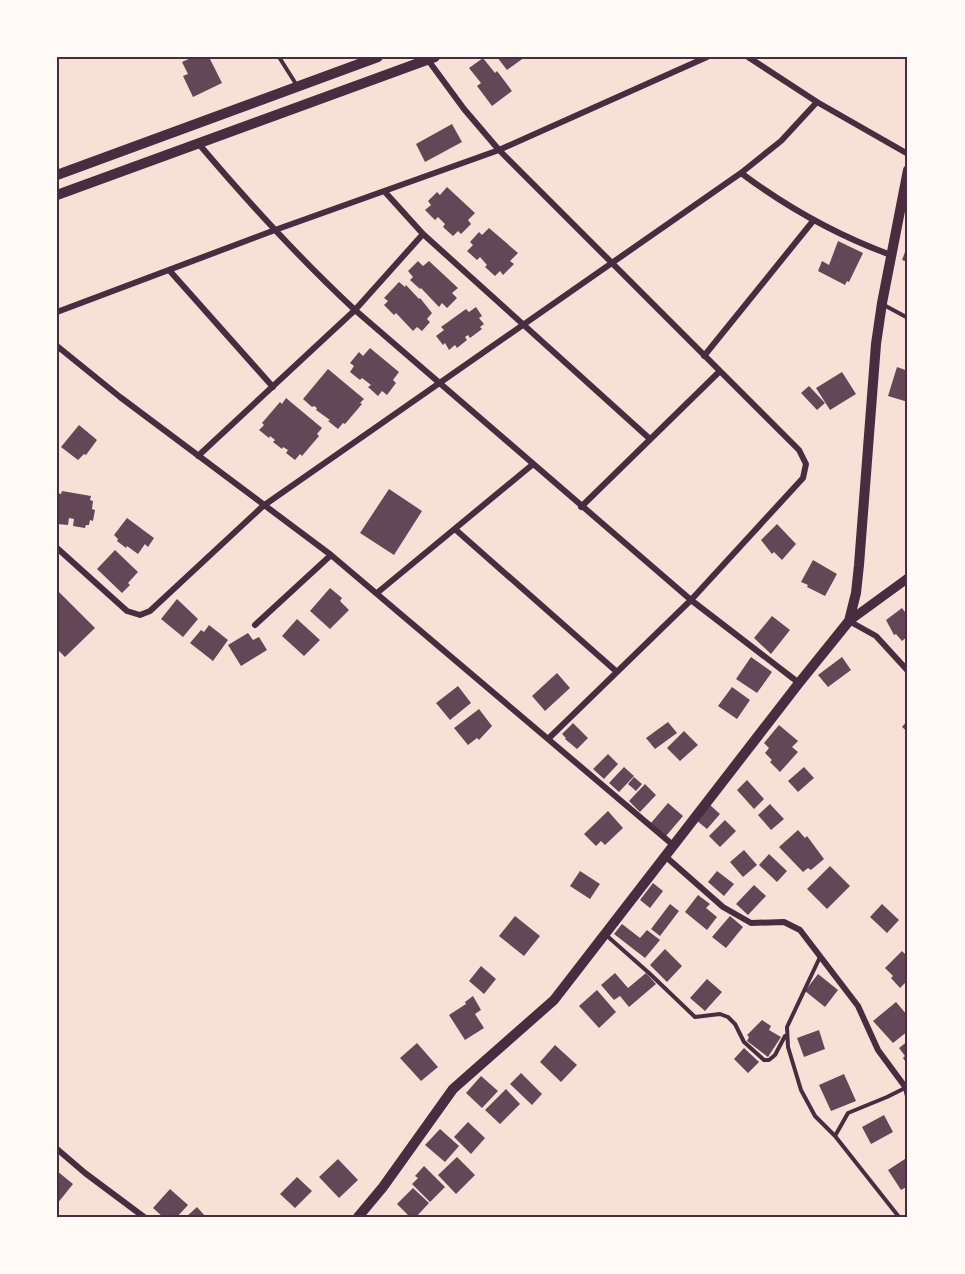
<svg xmlns="http://www.w3.org/2000/svg" width="965" height="1274" font-family="'Work Sans',sans-serif">
  <rect width="100%" height="100%" fill="#f7e1d7"/>
  <path fill="#644757" d="M193,57H209L222,83L193,97L183,76L188,74L182,62Z
    M497,57H525L507,70Z
    M483,58L495,73L497,71L512,91L492,106L477,86L481,83L469,68Z
    M452,124L462,142L425,162L416,144Z
    M447,187L475,213L468,220L471,224L461,234L458,231L453,236L443,227L445,224L438,217L435,220L425,210L431,205L428,201L437,192L440,195Z
    M489,228L518,253L510,261L514,264L503,275L500,271L495,276L485,267L487,265L480,257L477,260L467,251L473,245L470,242L479,232L482,235Z
    M838,241L863,253L849,282L847,281L845,285L818,271L822,261L829,265Z
    M908,244V262L902,260Z
    M418,261L423,266L429,261L458,288L452,293L457,298L447,308L442,303L439,307L421,288L420,289L410,280L413,277L408,271Z
    M399,282L405,287L406,285L419,299L420,298L432,313L427,319L430,322L422,331L417,327L413,331L396,313L394,315L384,305L388,301L384,298Z
    M476,307L482,316L479,318L484,324L480,327L482,329L470,338L468,335L465,337L467,340L457,348L455,345L449,350L445,343L443,345L436,336L444,330L441,327L466,309L469,312Z
    M370,348L399,372L393,380L396,383L387,395L382,391L378,396L368,387L371,385L362,378L360,380L350,372L354,366L350,363L359,352L363,356Z
    M897,367L908,371V402L888,396Z
    M328,369L364,399L360,403L362,404L345,424L343,423L338,429L328,421L330,420L316,410L317,408L314,406L312,407L303,399Z
    M842,372L856,394L830,410L816,388Z
    M809,386L825,403L817,410L801,393Z
    M286,398L322,428L317,434L319,436L302,456L300,454L295,460L286,453L288,450L283,447L282,449L273,442L275,440L270,436L269,438L259,430L264,425L262,423L280,402L282,404Z
    M79,425L97,440L86,455L84,454L78,460L61,447Z
    M389,489L422,511L394,555L360,533Z
    M62,491L91,496L90,500L93,501L92,509L95,510L93,521L90,520L89,525H86L85,528L73,526L74,519L69,518L68,525L57,524V503L58,493L61,494Z
    M127,518L154,538L148,547L145,544L138,554L127,546L126,548L117,541L118,539L114,535Z
    M777,524L796,544L782,560L774,552L772,554L761,540Z
    M115,550L138,572L128,583L130,585L122,593L97,569Z
    M813,560L837,574L825,596L807,587L808,585L801,582Z
    M330,588L342,598L340,601L349,610L330,629L310,611Z
    M59,592L95,628L65,657L57,649V594Z
    M177,599L198,619L183,637L161,619Z
    M902,608L908,616V636L902,641L896,634L894,635L886,620Z
    M772,616L790,630L771,654L754,638Z
    M297,619L320,640L304,656L282,636Z
    M209,625L228,640L213,661L190,643L201,630L204,632Z
    M248,633L253,640L259,637L267,650L241,666L228,645Z
    M751,657L772,672L757,693L736,679Z
    M842,657L851,670L828,687L818,675Z
    M557,673L570,688L545,711L532,696Z
    M458,686L471,703L450,720L436,703Z
    M732,687L750,700L737,719L718,706Z
    M479,709L492,726L479,740L477,738L468,745L454,728Z
    M908,720V732L902,727Z
    M668,722L677,733L655,749L646,738Z
    M573,723L588,738L577,749L565,739L566,738L562,734Z
    M779,725L798,741L792,747L798,752L780,772L770,762L772,760L765,753L769,748L764,743Z
    M684,731L698,745L680,761L667,748Z
    M608,754L618,764L604,779L593,769Z
    M624,767L634,776L619,792L609,783Z
    M804,767L814,778L798,792L788,781Z
    M634,777L642,784L636,791L628,784Z
    M747,780L764,799L754,809L737,790Z
    M645,784L656,795L640,812L629,801Z
    M668,803L683,816L666,836L651,823Z
    M770,804L784,819L771,830L758,815Z
    M710,805L720,814L707,829L696,820Z
    M608,811L623,828L605,845L601,841L596,846L584,834Z
    M725,820L736,831L720,847L709,836Z
    M798,830L805,838L807,836L824,859L811,870L808,868L803,872L779,847Z
    M744,850L757,865L743,877L730,862Z
    M769,854L787,871L777,882L759,865Z
    M830,866L850,886L827,909L807,889Z
    M580,871L600,884L590,899L570,886Z
    M717,871L734,884L724,896L708,882Z
    M653,883L663,891L650,908L640,900Z
    M754,885L766,896L748,915L736,904Z
    M698,895L710,904L706,908L717,917L707,930L685,912Z
    M670,904L679,911L660,936L651,929Z
    M882,904L899,920L887,933L870,917Z
    M515,916L540,936L524,956L499,936Z
    M730,916L743,927L726,948L712,937Z
    M622,924L640,938L647,930L660,940L645,958L614,934Z
    M665,949L682,966L667,982L650,965Z
    M902,951L908,957V980L900,988L891,978L893,976L885,968Z
    M481,966L496,979L484,994L469,981Z
    M615,973L628,988L646,973L656,984L629,1007L620,996L614,1000L601,985Z
    M818,974L838,990L825,1007L805,991Z
    M707,979L722,992L705,1011L690,998Z
    M597,990L616,1012L599,1028L579,1006Z
    M473,996L481,1010L475,1014L484,1028L465,1040L449,1015L466,1004L465,1002Z
    M896,1002L908,1016V1031L893,1043L873,1021Z
    M762,1020L771,1026L769,1030L781,1037L768,1057L747,1041L749,1037L747,1035Z
    M819,1030L825,1049L804,1057L797,1038Z
    M908,1041V1065L903,1058L905,1056L899,1048Z
    M417,1043L438,1067L421,1081L400,1058Z
    M555,1045L577,1065L561,1082L540,1062Z
    M744,1048L759,1062L748,1073L734,1059Z
    M521,1073L542,1094L532,1105L510,1084Z
    M844,1074L856,1101L831,1111L819,1085Z
    M481,1076L498,1091L482,1108L466,1093Z
    M506,1089L520,1104L500,1124L485,1110Z
    M884,1115L893,1132L871,1144L862,1127Z
    M468,1122L485,1138L471,1154L454,1137Z
    M440,1129L459,1146L445,1162L425,1145Z
    M457,1157L475,1175L456,1194L438,1175Z
    M908,1157V1186L901,1190L888,1170Z
    M338,1159L358,1180L339,1198L319,1177Z
    M424,1166L445,1187L430,1202L412,1184L418,1178L415,1176Z
    M57,1171L73,1184L57,1204Z
    M297,1177L312,1191L295,1208L280,1194Z
    M413,1188L429,1203L416,1217H410L397,1204Z
    M170,1189L188,1205L177,1217H163L153,1208Z
    M197,1207L205,1216L204,1217H186Z"/>
  <g fill="none" stroke-linecap="round" stroke-linejoin="round">
    <path stroke="#4a2c40" stroke-width="4" d="M279,57L296,84
      M882,304L908,318
      M606,935L649,973L695,1017L720,1014L728,1017L735,1024L744,1042L764,1060H769L775,1055L785,1036
      M820,957L787,1027L788,1047L801,1090L815,1116L835,1136L899,1217
      M835,1136L848,1113L887,1097L907,1087"/>
    <path stroke="#4a2c40" stroke-width="6" d="M748,57L817,102L908,154
      M428,60L464,109L499,150L799,450L806,464L803,478L691,600L548,739
      M198,143C248,202 299,258 355,310L691,600L799,683
      M741,173C788,208 836,235 891,255
      M385,192L423,234L650,439
      M169,270L273,387
      M57,312L275,230L499,150L707,57
      M57,346L120,397L331,555L673,845
      M704,356L813,221
      M198,456L355,310L423,234
      M581,507L720,371
      M456,530L617,672
      M57,548L127,611L140,615L150,611L263,506L741,173L781,141L817,102
      M377,593L532,465
      M849,621L876,636L908,671
      M255,625L331,555
      M665,856L723,907L751,923L784,922L800,930L858,1006L878,1050L906,1088L908,1096
      M57,1149L85,1173L144,1217"/>
    <path stroke="#4a2c40" stroke-width="9" d="M849,621L908,578"/>
    <path stroke="#4a2c40" stroke-width="10" d="M57,175L378,57
      M57,195L435,57
      M358,1217L383,1187L453,1089L554,1000L799,683L849,621L856,593L859,565L876,344L882,303L908,170"/>
  </g>
  <rect width="965" height="1274" fill="none" stroke="#fffaf5" stroke-width="117"/>
  <rect x="58" y="58" width="848" height="1158" fill="none" stroke="#4a2c40" stroke-width="2"/>
</svg>
